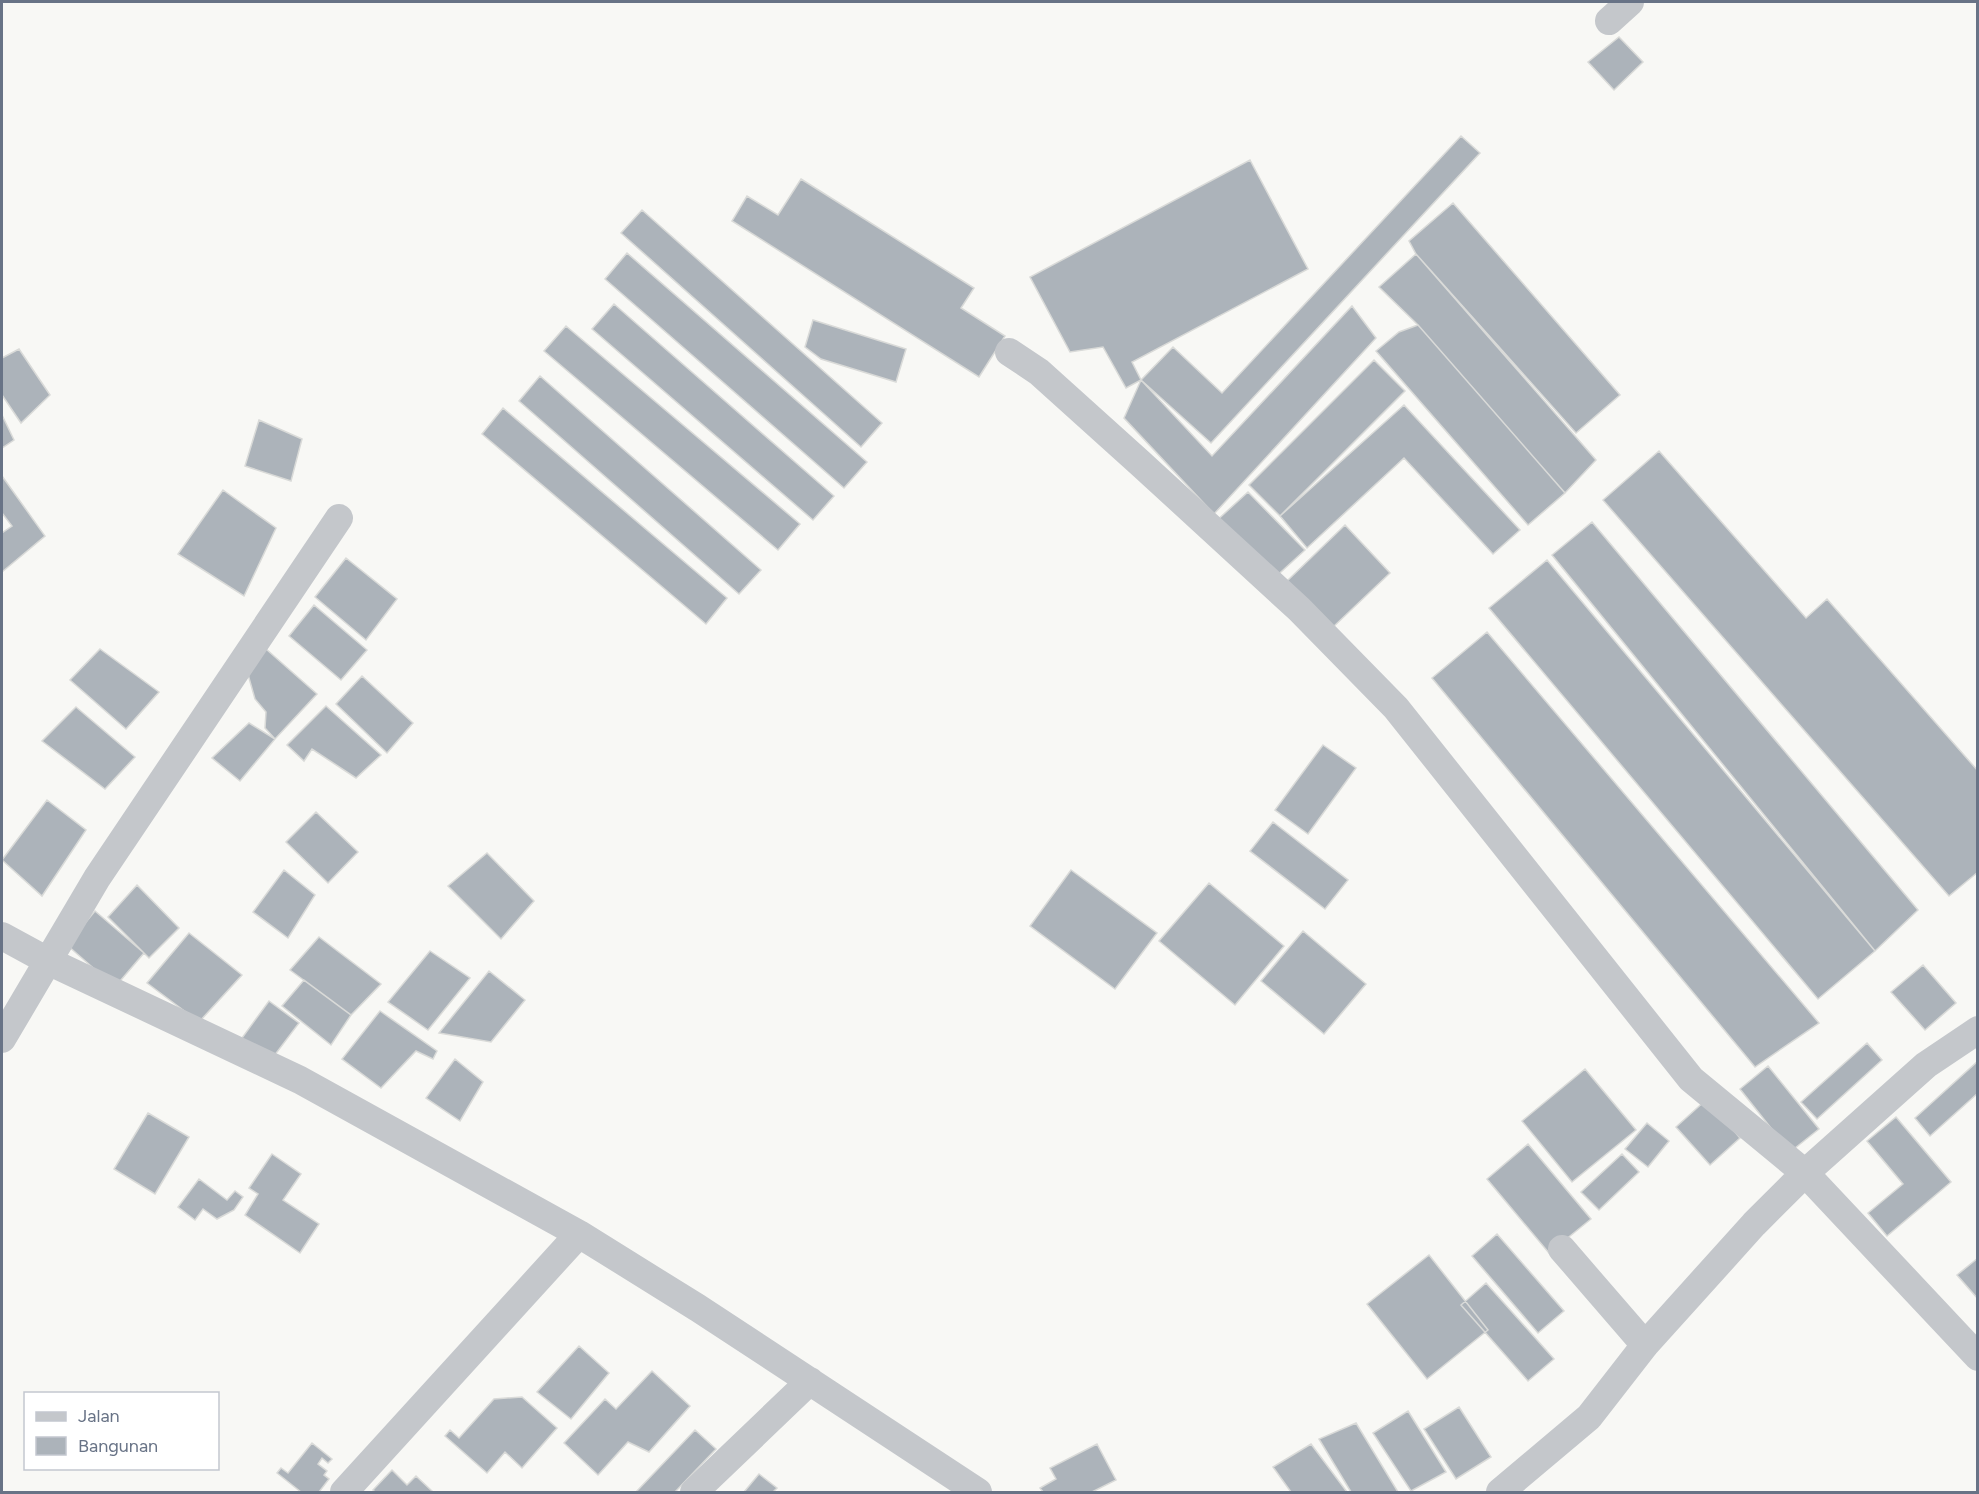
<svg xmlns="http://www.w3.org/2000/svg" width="1979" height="1494" font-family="Figtree,sans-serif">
  <rect width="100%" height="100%" fill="#f8f8f5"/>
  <path fill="#acb3ba" stroke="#d9dad8" stroke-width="1.5" d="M1619,37L1643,62L1614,90L1588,62Z
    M1461,136L1480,153L1211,443L1141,380L1173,347L1222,393Z
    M1250,160L1308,269L1132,362L1141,380L1126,388L1103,347L1070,352L1030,277Z
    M801,179L974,288L961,308L1005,336L979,377L732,221L747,196L778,215Z
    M1453,203L1620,395L1576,433L1416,254L1409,241Z
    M642,210L882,423L861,447L621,233Z
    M627,253L867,462L844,488L605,279Z
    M1416,254L1596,460L1565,493L1418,325L1379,287Z
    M614,304L834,496L813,520L592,329Z
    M1352,306L1376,338L1214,514L1124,418L1141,380L1212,456Z
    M813,320L906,349L896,382L821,359L805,347Z
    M1418,325L1565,493L1528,525L1376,351L1399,332Z
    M566,326L800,524L778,550L544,351Z
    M19,349L50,395L21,423L2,395V358Z
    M1374,360L1405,391L1280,516L1249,485Z
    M540,376L761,570L739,594L519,401Z
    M1404,405L1520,530L1493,554L1404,458L1307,548L1280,516Z
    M503,408L727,598L706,624L482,434Z
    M2,415L14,440L2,448Z
    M259,420L302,439L291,481L245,466Z
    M1659,451L1806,618L1827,599L1978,771V872L1949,896L1603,500Z
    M2,476L45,536L2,572V533L12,526L2,513Z
    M223,490L276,528L244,596L178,554Z
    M1248,492L1305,550L1271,581L1214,523Z
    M1592,522L1918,910L1875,951L1552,555Z
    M1345,525L1390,573L1331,629L1286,582Z
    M346,558L397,599L366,640L315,597Z
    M1547,560L1875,951L1818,999L1489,608Z
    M314,605L367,650L341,680L289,636Z
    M1487,632L1819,1023L1755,1067L1432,678Z
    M100,649L159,692L126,729L70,680Z
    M266,649L317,694L275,739L265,728L266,712L255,699L247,671Z
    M362,676L413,723L387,753L336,704Z
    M326,706L381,755L356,778L312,749L304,761L287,745Z
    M76,707L135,757L105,789L42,741Z
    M249,723L275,739L240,781L212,758Z
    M1323,745L1356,768L1308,834L1275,810Z
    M47,800L86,830L42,896L2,860Z
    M316,812L358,852L328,883L286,842Z
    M1273,822L1348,880L1325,909L1250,851Z
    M487,853L534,901L501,939L448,886Z
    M284,870L315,895L288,938L253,912Z
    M1071,870L1157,933L1115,989L1030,926Z
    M1209,883L1284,946L1235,1005L1159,941Z
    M137,885L179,928L149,958L108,917Z
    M95,911L144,953L115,987L67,945Z
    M1303,931L1366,984L1324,1034L1261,981Z
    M189,933L242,975L199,1022L147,983Z
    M319,937L381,984L351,1015L290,970Z
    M430,951L470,978L428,1030L388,1002Z
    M1923,965L1956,1003L1925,1030L1891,992Z
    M489,971L525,1000L491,1042L439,1033Z
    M304,980L351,1015L331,1045L282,1006Z
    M269,1001L299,1023L271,1060L242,1038Z
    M380,1011L437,1051L433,1059L416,1051L381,1088L342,1059Z
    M1867,1043L1882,1060L1817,1119L1801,1102Z
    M455,1059L483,1082L460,1121L426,1098Z
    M1978,1061V1093L1930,1136L1915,1118Z
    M1768,1066L1819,1129L1790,1152L1740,1089Z
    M1585,1069L1636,1130L1572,1182L1522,1121Z
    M1707,1099L1740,1138L1710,1165L1676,1127Z
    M148,1113L189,1137L155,1194L114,1169Z
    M1896,1117L1951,1182L1887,1236L1868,1213L1903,1184L1867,1141Z
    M1647,1123L1669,1141L1648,1167L1625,1149Z
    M1528,1144L1591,1219L1549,1253L1487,1179Z
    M272,1154L301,1174L283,1200L319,1224L300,1253L245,1215L258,1194L249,1188Z
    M1622,1154L1639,1172L1599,1210L1581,1192Z
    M199,1179L227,1200L235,1191L243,1197L234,1210L217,1219L203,1209L195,1220L178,1207Z
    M1497,1234L1564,1311L1538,1333L1472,1256Z
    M1429,1255L1488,1330L1427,1379L1367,1304Z
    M1978,1258V1299L1957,1275Z
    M1486,1283L1554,1359L1528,1381L1461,1305Z
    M579,1346L609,1373L571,1419L537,1392Z
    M652,1371L690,1406L649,1452L628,1442L598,1475L564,1443L605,1399L616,1409Z
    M522,1397L557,1428L522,1468L505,1452L487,1473L445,1436L450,1430L459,1438L494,1399Z
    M1459,1407L1491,1457L1456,1479L1424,1429Z
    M1408,1411L1446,1472L1411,1491L1373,1433Z
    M1356,1423L1398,1492H1351L1319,1439Z
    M695,1430L716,1449L675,1492H636Z
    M312,1443L332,1459L328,1463L322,1458L318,1464L327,1471L324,1475L329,1479L319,1492H301L277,1473L281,1468L288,1473Z
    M1097,1444L1116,1480L1092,1492H1043L1040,1488L1056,1479L1050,1468Z
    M1311,1444L1347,1492H1291L1273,1467Z
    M392,1470L407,1485L416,1476L433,1492H375L373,1490Z
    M759,1474L777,1488L773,1492H744Z"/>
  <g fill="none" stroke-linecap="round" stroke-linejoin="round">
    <path stroke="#c4c7cb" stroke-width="28" d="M1609,21L1630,2
      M1009,352L1039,372L1140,463L1299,609L1396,708L1691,1079L1805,1173L1978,1357
      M2,936L48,961L300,1080L579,1234L698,1308L978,1492
      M2,1039L97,878L339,518
      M1562,1249L1645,1345
      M344,1492L579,1234
      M694,1492L810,1381
      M1500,1492L1589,1417L1645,1345L1754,1224L1805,1173L1926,1065L1978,1030"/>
  </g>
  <rect width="1979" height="1494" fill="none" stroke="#687386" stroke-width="6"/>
  <rect x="24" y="1392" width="195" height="78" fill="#ffffff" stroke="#c3c7cf" stroke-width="1.5"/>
  <rect x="36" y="1412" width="30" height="9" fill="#c4c7cb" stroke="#c3c7cf" stroke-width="1.5"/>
  <text x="78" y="1422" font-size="18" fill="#687386">Jalan</text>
  <rect x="36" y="1437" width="30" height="18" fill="#acb3ba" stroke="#c3c7cf" stroke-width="1.5"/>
  <text x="78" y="1452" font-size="18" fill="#687386">Bangunan</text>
</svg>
